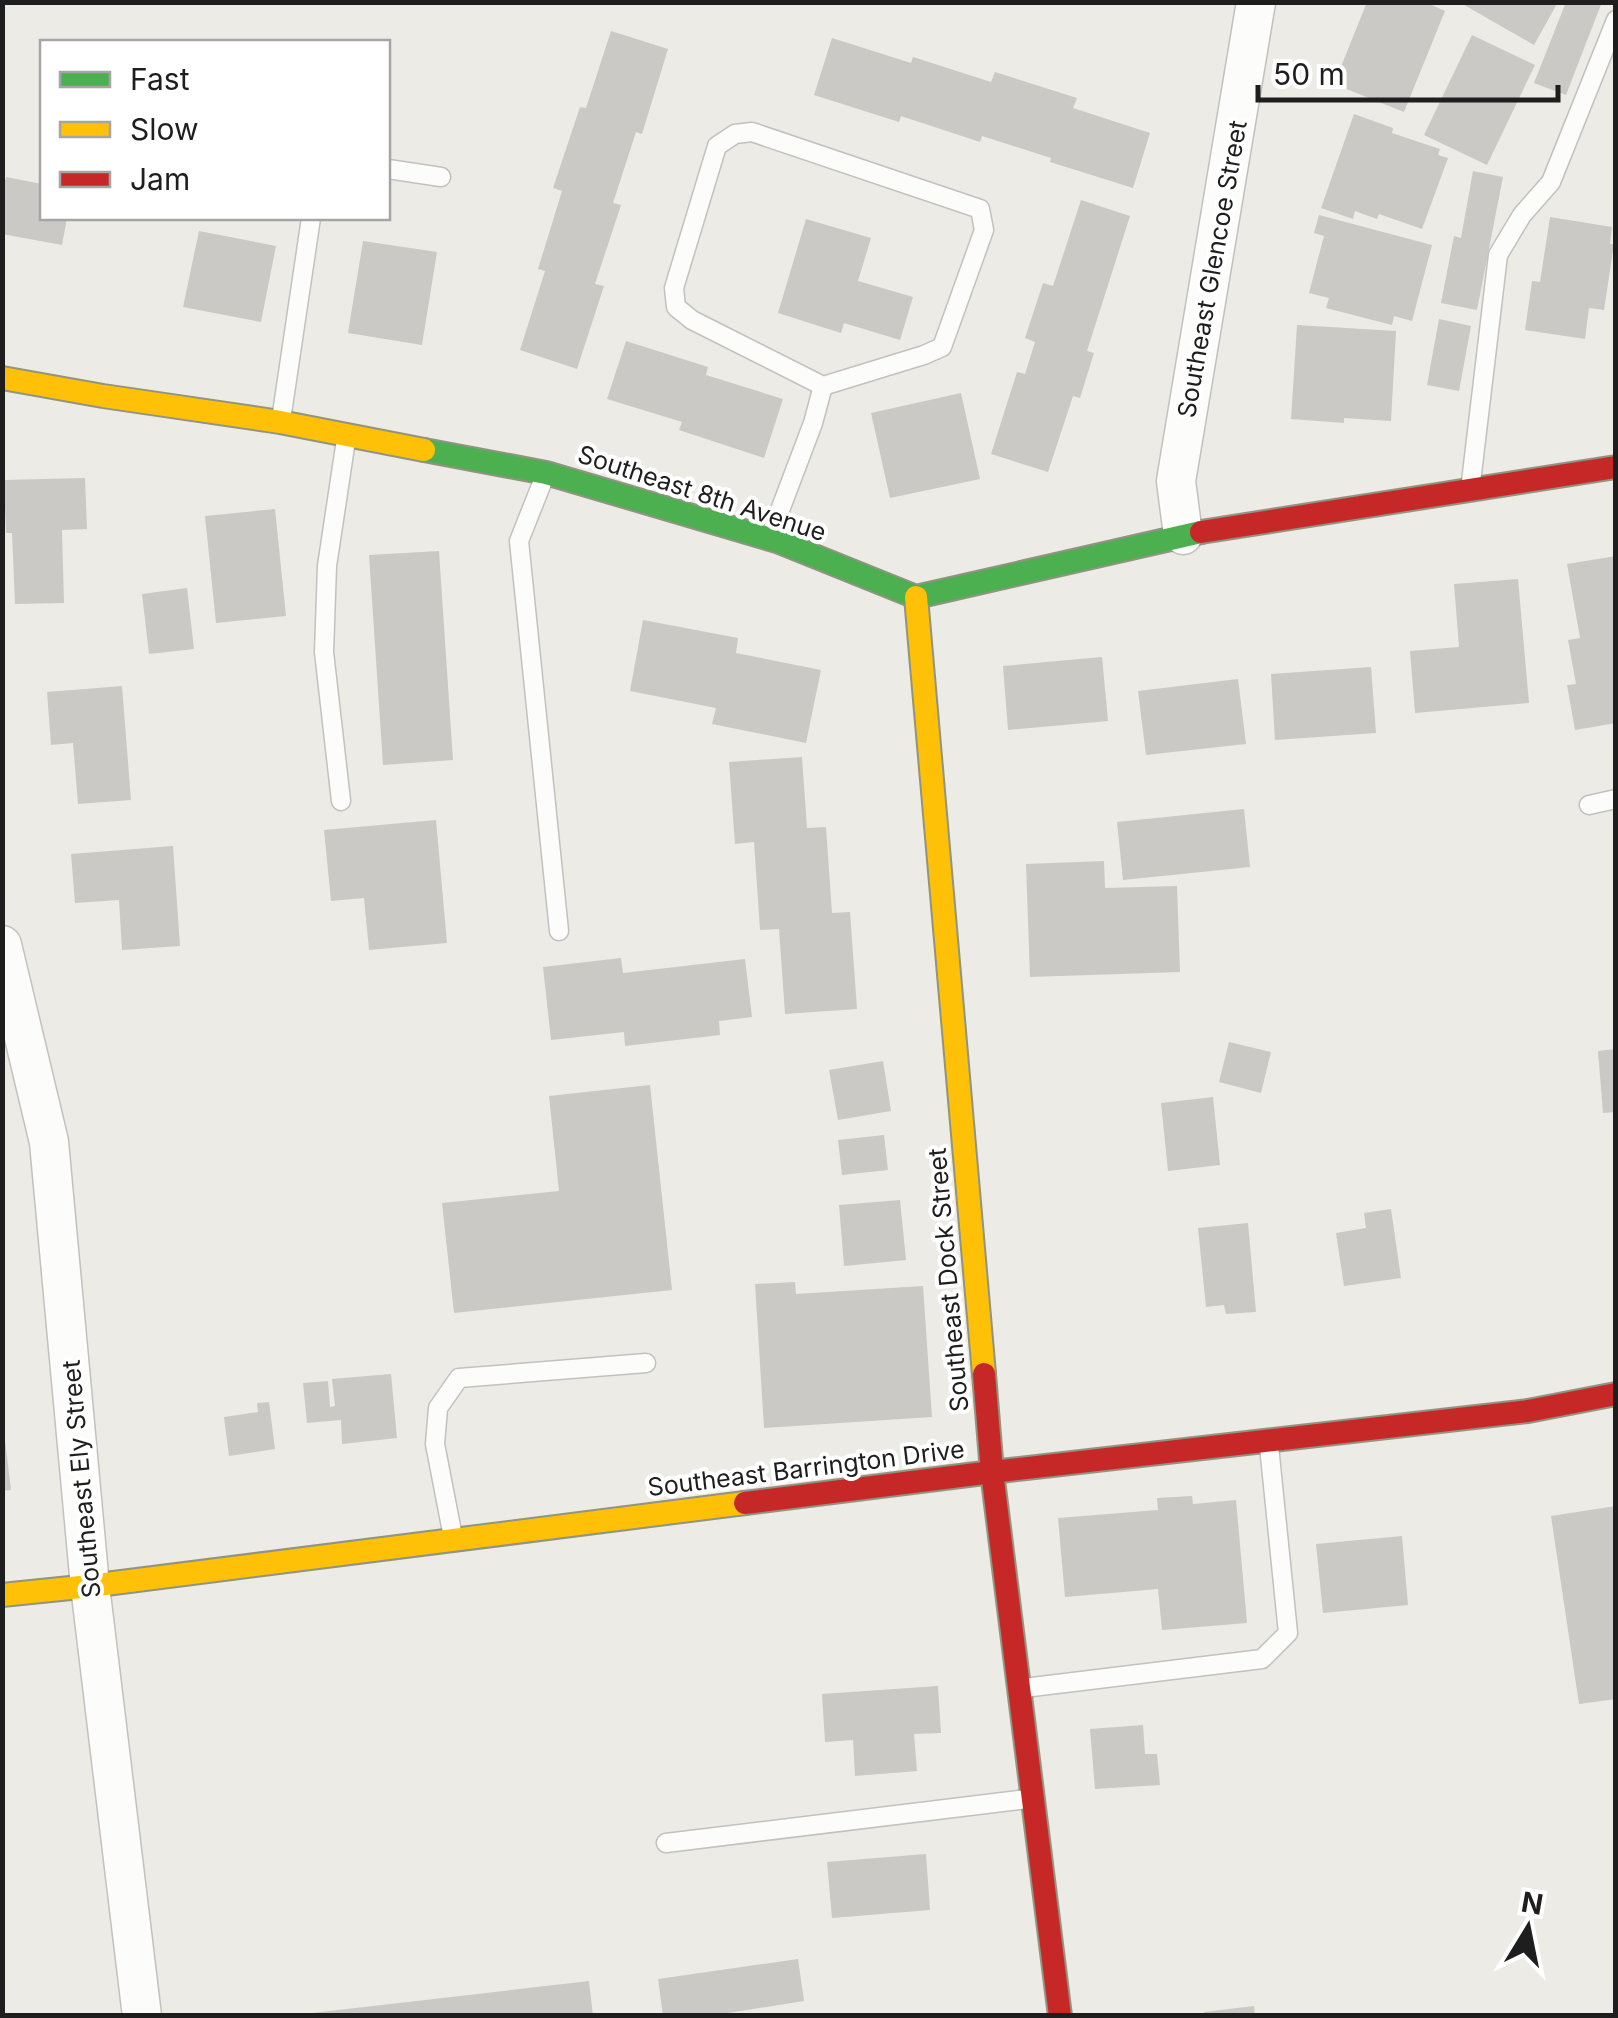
<svg xmlns="http://www.w3.org/2000/svg" width="1618" height="2018" font-family="Inter,sans-serif">
  <rect width="100%" height="100%" fill="#ecebe6"/>
  <path fill="#cac9c6" d="M1367,2H1425L1445,11L1404,112L1334,84Z
    M1459,2H1558L1534,45Z
    M1566,2H1602L1566,95L1534,83Z
    M611,31L668,49L642,134L636,132L613,203L621,205L595,284L604,286L577,369L520,350L545,271L538,269L562,191L553,188L580,107L586,108Z
    M1472,35L1535,65L1487,165L1424,135Z
    M832,38L911,63L913,57L991,82L995,72L1077,98L1073,108L1150,133L1133,188L1050,162L1051,158L982,136L980,142L901,116L899,122L814,95Z
    M1354,114L1393,128L1392,133L1440,149L1438,155L1448,158L1422,229L1379,214L1377,219L1355,211L1353,219L1321,208Z
    M1473,171L1503,177L1477,310L1441,303L1454,236L1461,238Z
    M6,177L42,184V218H67L62,245L2,234V196Z
    M1081,200L1130,216L1087,351L1094,353L1080,398L1073,396L1048,472L991,454L1017,372L1025,374L1035,342L1025,338L1043,283L1053,286Z
    M1319,215L1432,245L1412,321L1394,316L1392,325L1326,308L1329,298L1309,293L1324,236L1314,233Z
    M1550,217L1612,227L1610,244H1614L1604,310L1589,308L1585,339L1525,330L1532,281L1540,282Z
    M806,219L871,238L858,281L913,297L900,340L844,323L841,333L778,313Z
    M199,231L276,246L261,322L183,307Z
    M363,241L437,252L422,345L348,333Z
    M1439,319L1471,326L1459,391L1427,385Z
    M1297,325L1396,331L1391,421L1344,418V423L1291,419Z
    M626,341L708,367L706,375L783,399L764,458L679,430L682,422L607,399Z
    M961,393L980,479L890,498L871,413Z
    M85,478L87,529L62,530L64,603L15,604L12,533H6L4,480Z
    M275,509L286,616L216,623L205,516Z
    M439,551L453,760L383,765L369,555Z
    M1616,556V723L1575,730L1567,685L1576,684L1568,640L1580,638L1567,564Z
    M1518,579L1529,703L1415,713L1410,651L1459,647L1454,584Z
    M187,588L194,649L149,654L142,594Z
    M643,620L738,638L736,653L821,670L806,743L712,724L716,708L630,691Z
    M1102,657L1108,721L1008,730L1003,666Z
    M1371,667L1376,733L1275,740L1271,674Z
    M1238,679L1246,744L1146,755L1138,691Z
    M122,686L131,800L78,804L73,743L51,745L47,692Z
    M802,757L807,828L826,827L832,913L850,912L857,1009L785,1014L779,929L760,930L754,842L735,844L729,762Z
    M1244,809L1250,867L1123,880L1117,822Z
    M436,820L447,943L369,950L364,898L331,901L324,830Z
    M173,846L180,946L122,950L119,900L75,903L71,854Z
    M1104,861L1105,888L1177,886L1180,972L1030,977L1026,864Z
    M621,958L623,973L745,959L752,1017L719,1021L720,1035L625,1046L624,1032L551,1040L543,967Z
    M1229,1042L1271,1052L1261,1093L1219,1082Z
    M1616,1049V1112L1603,1113L1598,1051Z
    M883,1061L891,1111L838,1120L829,1070Z
    M650,1085L672,1290L454,1313L442,1203L559,1191L549,1096Z
    M1213,1097L1220,1165L1168,1171L1161,1103Z
    M884,1135L888,1170L842,1175L838,1140Z
    M900,1200L906,1260L844,1266L839,1205Z
    M1391,1209L1401,1278L1344,1286L1336,1233L1366,1228L1364,1213Z
    M1248,1223L1256,1312L1226,1314L1224,1305L1206,1307L1198,1228Z
    M795,1282L796,1294L923,1286L932,1417L764,1428L755,1284Z
    M391,1374L397,1438L342,1444L341,1420L307,1423L303,1383L328,1381L330,1407L335,1406L332,1379Z
    M269,1402L275,1449L229,1456L224,1417L258,1412L257,1403Z
    M2,1440H5L11,1490L2,1491Z
    M1192,1496L1193,1504L1236,1500L1247,1623L1162,1630L1158,1589L1065,1597L1058,1518L1158,1510L1157,1498Z
    M1616,1506V1699L1579,1704L1551,1516Z
    M1402,1536L1408,1605L1323,1613L1316,1544Z
    M938,1686L941,1733L914,1734L917,1771L855,1776L853,1740L825,1742L822,1694Z
    M1143,1725L1145,1754H1157L1160,1785L1095,1789L1090,1729Z
    M926,1854L930,1910L832,1918L827,1862Z
    M798,1959L804,2001L709,2016H663L658,1979Z
    M589,1981L593,2016H312V2013Z
    M1254,2006L1255,2016H1204V2012Z"/>
  <g fill="none" stroke-linecap="round" stroke-linejoin="round">
    <g stroke="#c2c1bf" stroke-width="21">
      <path id="lane" d="M752,132L980,209L984,230L942,347L924,355L823,386L692,320L676,307L674,288L717,146L735,134Z
        M388,169L441,177
        M281,420L311,218
        M544,478L519,541L559,931
        M1471,482L1498,255L1522,215L1551,182L1616,20
        M771,534L813,423L823,386
        M341,801L324,652L327,566L346,440
        M1589,805L1616,799
        M453,1537L435,1444L438,1408L459,1378L646,1363
        M1024,1688L1262,1659L1288,1633L1269,1446
        M666,1843L1027,1799"/>
    </g>
    <g stroke="#c2c1bf" stroke-width="41">
      <path id="street" d="M1183,535L1176,481L1256,2
        M2,945L49,1142L90,1586L142,2016"/>
    </g>
    <g stroke="#909480" stroke-width="26">
      <path id="fast" d="M424,450L546,473L777,541L916,597L1201,532"/>
    </g>
    <g stroke="#909480" stroke-width="26">
      <path id="slow" d="M2,378L103,396L280,422L424,450
        M916,597L984,1374
        M2,1595L90,1586L745,1503"/>
    </g>
    <g stroke="#909480" stroke-width="26">
      <path id="jam" d="M1201,532L1616,467
        M984,1374L992,1472L1060,2016
        M745,1503L992,1472L1528,1411L1616,1394"/>
    </g>
    <use href="#lane" stroke="#fcfcfb" stroke-width="18"/>
    <use href="#street" stroke="#fcfcfb" stroke-width="38"/>
    <use href="#fast" stroke="#4caf50" stroke-width="22"/>
    <use href="#slow" stroke="#ffc107" stroke-width="22"/>
    <use href="#jam" stroke="#c62828" stroke-width="22"/>
  </g>
  <g text-anchor="middle" dominant-baseline="central" stroke-width="8" stroke-linejoin="round" paint-order="stroke">
    <g font-size="25" fill="#1e1e1e" stroke="#fff">
      <text transform="translate(1212 269) rotate(-80)">Southeast Glencoe Street</text>
      <text transform="translate(702 493) rotate(18)">Southeast 8th Avenue</text>
      <text transform="translate(948 1280) rotate(-95)">Southeast Dock Street</text>
      <text transform="translate(806 1468) rotate(-7)">Southeast Barrington Drive</text>
      <text transform="translate(81 1479) rotate(-95)">Southeast Ely Street</text>
    </g>
  </g>
  <rect width="1618" height="2018" fill="none" stroke="#1e1e1e" stroke-width="10"/>
  <rect x="40" y="40" width="350" height="180" fill="#ffffff" stroke="#a5a5a5" stroke-width="2.5"/>
  <rect x="60" y="72" width="50" height="15" fill="#4caf50" stroke="#a5a5a5" stroke-width="2.5"/>
  <text x="130" y="90" font-size="30" fill="#1e1e1e">Fast</text>
  <rect x="60" y="122" width="50" height="15" fill="#ffc107" stroke="#a5a5a5" stroke-width="2.5"/>
  <text x="130" y="140" font-size="30" fill="#1e1e1e">Slow</text>
  <rect x="60" y="172" width="50" height="15" fill="#c62828" stroke="#a5a5a5" stroke-width="2.5"/>
  <text x="130" y="190" font-size="30" fill="#1e1e1e">Jam</text>
  <g transform="translate(1528 1928) rotate(10)" stroke="#ffffff" stroke-width="8" paint-order="stroke">
  <path d="M0-8L18 38L0 25L-18 38Z" fill="#1e1e1e"/>
  <text y="-15" font-size="28" font-weight="bold" text-anchor="middle" fill="#1e1e1e">N</text>
  </g>
  <path d="M1258 85v15h300v-15" fill="none" stroke="#1e1e1e" stroke-width="5"/>
  <text x="1273" y="85" font-size="30" fill="#1e1e1e" stroke="#ffffff" stroke-width="8" paint-order="stroke">50 m</text>
</svg>
